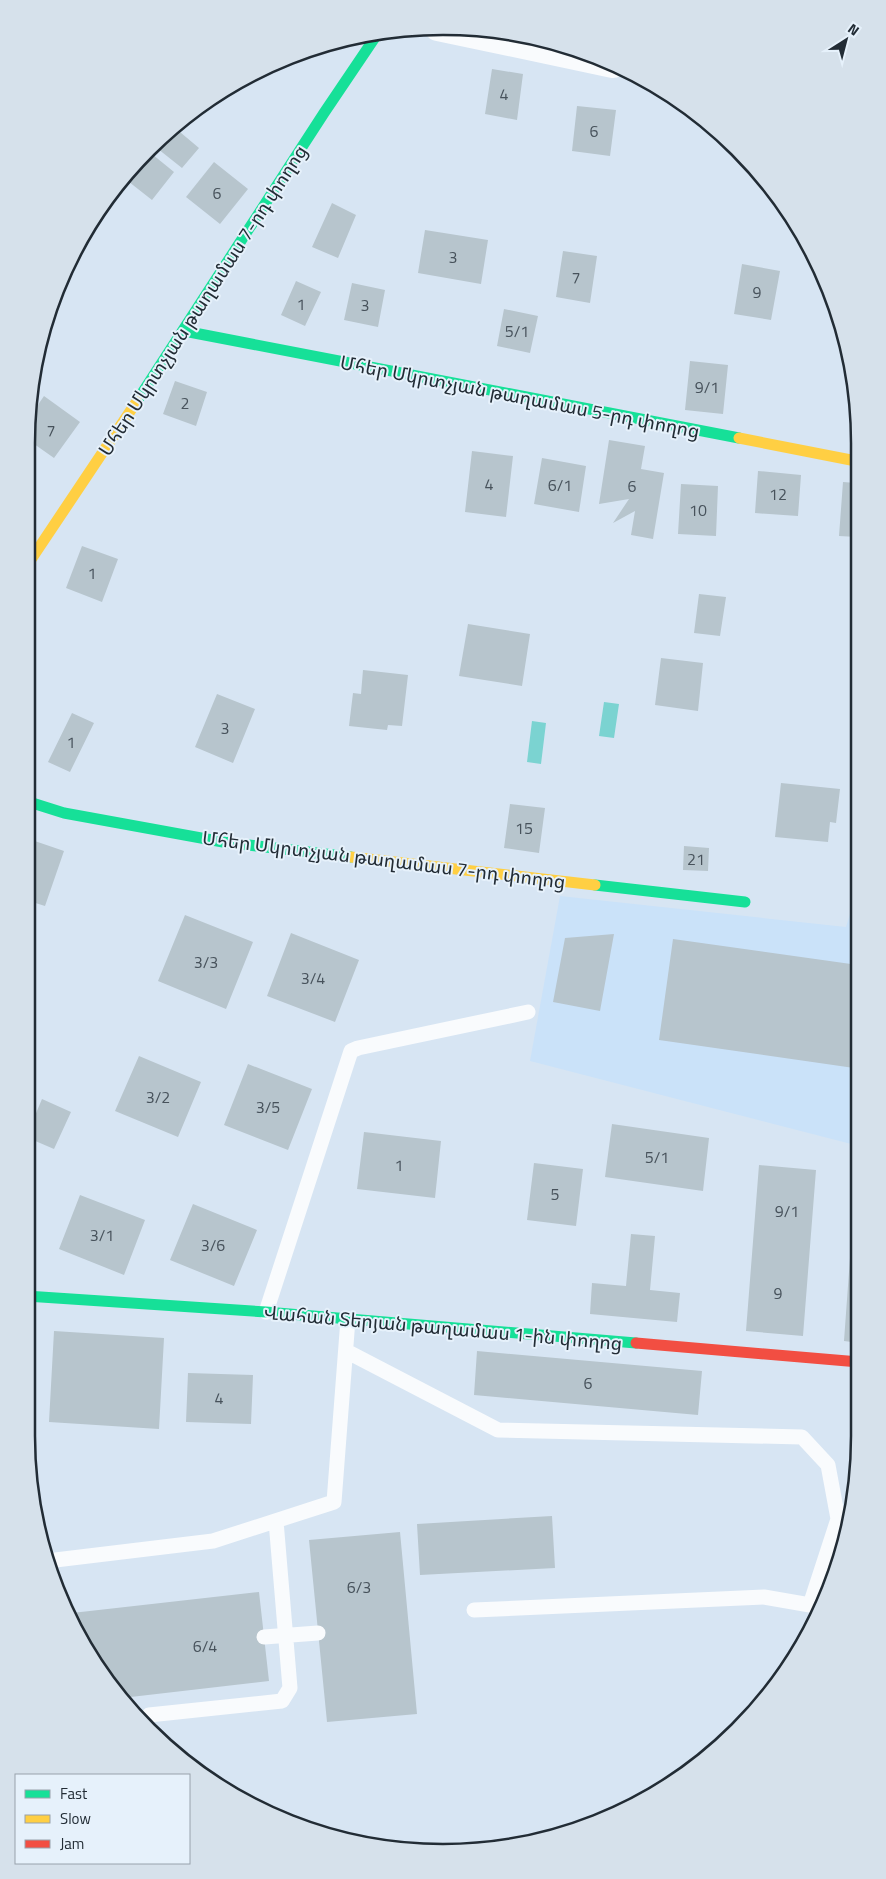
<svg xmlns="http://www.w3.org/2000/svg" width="886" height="1879" font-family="'Titillium Web','Noto Sans Armenian',sans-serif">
  <rect width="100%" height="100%" fill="#d7e5f3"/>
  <path fill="#cae2f9" d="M560,896L846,927L850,914L858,915L859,1146L530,1061Z"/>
  <path fill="#7bd3d1" d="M604,702L619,704L614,738L599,736Z
    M532,721L546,723L541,764L527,762Z"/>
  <path fill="#b7c5cd" d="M492,69L523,74L517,120L485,114Z
    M577,106L616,110L610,156L572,151Z
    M174,127L199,148L182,168L153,145Z
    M147,150L174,172L152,200L124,178Z
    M214,162L248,189L220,224L186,197Z
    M332,203L356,215L338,258L312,247Z
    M425,230L488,240L481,284L418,273Z
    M563,251L597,256L590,303L556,297Z
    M742,264L780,271L771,320L734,314Z
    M296,281L321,292L305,326L281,315Z
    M352,283L385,290L378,327L344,320Z
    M504,309L538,316L530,353L497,346Z
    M690,361L728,365L723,414L685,410Z
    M175,381L207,392L196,426L163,414Z
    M44,396L80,422L54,458L27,439L29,418Z
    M609,440L645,446L641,469L664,473L653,539L631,535L635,511L613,523L629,499L599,504Z
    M472,451L513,456L506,517L465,512Z
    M542,458L586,466L579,512L534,504Z
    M758,471L801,475L798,516L755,513Z
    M843,482L856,483L857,537L839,536Z
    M681,484L718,486L716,536L678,534Z
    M82,546L118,559L102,602L66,588Z
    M699,594L726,597L720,636L694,633Z
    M468,624L530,634L522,686L459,676Z
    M661,658L703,663L698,711L655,705Z
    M363,670L408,675L402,726L388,725L387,730L349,726L353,693L361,694Z
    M217,694L255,709L233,763L195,747Z
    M72,713L94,723L70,772L48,762Z
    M781,783L840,789L836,823L830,822L828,842L775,837Z
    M510,804L545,808L539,853L504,848Z
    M26,838L64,851L45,906L26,900Z
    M684,846L709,848L708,871L683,870Z
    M185,915L253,942L226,1009L158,981Z
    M291,933L359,960L335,1022L267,996Z
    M614,934L600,1011L553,1002L565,938Z
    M673,939L858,965V1036L854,1068L659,1040Z
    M139,1056L201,1082L178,1137L115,1111Z
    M248,1064L312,1089L288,1150L224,1125Z
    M42,1099L71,1112L54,1149L26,1137Z
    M612,1124L709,1138L703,1191L605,1177Z
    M364,1132L441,1141L435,1198L357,1189Z
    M534,1163L583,1169L576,1226L527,1220Z
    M759,1165L816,1170L803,1336L746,1331Z
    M856,1175H859V1343L844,1341Z
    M80,1195L145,1220L124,1275L59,1249Z
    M193,1204L257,1230L234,1286L170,1260Z
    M631,1234L655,1236L650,1290L680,1293L677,1322L590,1314L592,1283L626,1286Z
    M54,1331L164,1338L159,1429L49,1422Z
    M477,1351L702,1371L698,1415L474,1395Z
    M188,1373L253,1375L251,1424L186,1422Z
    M552,1516L555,1568L420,1575L417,1524Z
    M400,1532L417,1714L327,1722L309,1540Z
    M259,1592L269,1681L122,1698L113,1690L72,1613Z"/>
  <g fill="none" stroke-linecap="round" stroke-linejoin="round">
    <path stroke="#f9fbfd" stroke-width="15" d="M266,1312L351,1051L358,1048L528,1012
      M346,1351L498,1430L802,1437L828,1465L838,1519L810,1605L764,1597L474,1610
      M47,1561L213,1541L334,1502L348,1319
      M264,1637L318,1633
      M149,1715L282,1701L290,1688L276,1521"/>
    <path stroke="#f9fbfd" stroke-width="28" d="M438,27L613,64"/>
    <path stroke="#16e098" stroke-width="11" d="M184,331L739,438
      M137,401L324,113L378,33
      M26,801L64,813L223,842L351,857
      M595,885L745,902
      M26,1296L266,1312L636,1343"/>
    <path stroke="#ffcf43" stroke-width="11" d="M739,438L856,461
      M26,567L137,401
      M351,857L595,885"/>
    <path stroke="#f24e42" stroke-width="11" d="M636,1343L859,1362"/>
  </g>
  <g text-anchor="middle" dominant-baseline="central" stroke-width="4" stroke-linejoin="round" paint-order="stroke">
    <g font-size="16" fill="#47525b">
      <text x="504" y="94">4</text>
      <text x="594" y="131">6</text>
      <text x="217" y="193">6</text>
      <text x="453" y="257">3</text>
      <text x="576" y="277">7</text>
      <text x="757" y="292">9</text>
      <text x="301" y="304">1</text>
      <text x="365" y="305">3</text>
      <text x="517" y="331">5/1</text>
      <text x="707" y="387">9/1</text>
      <text x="185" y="403">2</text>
      <text x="51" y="430">7</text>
      <text x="489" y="484">4</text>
      <text x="560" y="485">6/1</text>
      <text x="632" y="486">6</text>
      <text x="778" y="494">12</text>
      <text x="698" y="510">10</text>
      <text x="92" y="573">1</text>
      <text x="225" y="728">3</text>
      <text x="71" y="742">1</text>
      <text x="524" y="828">15</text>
      <text x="696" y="859">21</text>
      <text x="206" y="962">3/3</text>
      <text x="313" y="978">3/4</text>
      <text x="158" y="1097">3/2</text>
      <text x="268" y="1107">3/5</text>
      <text x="657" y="1157">5/1</text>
      <text x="399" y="1165">1</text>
      <text x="555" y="1194">5</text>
      <text x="787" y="1211">9/1</text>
      <text x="102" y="1235">3/1</text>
      <text x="213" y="1245">3/6</text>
      <text x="778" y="1293">9</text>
      <text x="588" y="1383">6</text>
      <text x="219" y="1398">4</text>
      <text x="359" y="1587">6/3</text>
      <text x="205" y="1646">6/4</text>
    </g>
    <g font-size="19" fill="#222c35" stroke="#e6f1fb">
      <text transform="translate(202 300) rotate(-57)">Մհեր Մկրտչյան թաղամաս 7-րդ փողոց</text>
      <text transform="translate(520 396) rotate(11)">Մհեր Մկրտչյան թաղամաս 5-րդ փողոց</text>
      <text transform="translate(384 859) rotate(7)">Մհեր Մկրտչյան թաղամաս 7-րդ փողոց</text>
      <text transform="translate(443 1327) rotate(5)">Վահան Տերյան թաղամաս 1-ին փողոց</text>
    </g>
  </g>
  <path d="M0 0H886V1879H0ZM443 35H443A408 408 0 0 1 851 443V1436A408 408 0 0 1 443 1844H443A408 408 0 0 1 35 1436V443A408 408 0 0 1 443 35Z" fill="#d6e1eb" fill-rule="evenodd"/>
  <path fill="none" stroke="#222c35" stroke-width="2.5" d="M443 35H443A408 408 0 0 1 851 443V1436A408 408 0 0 1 443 1844H443A408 408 0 0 1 35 1436V443A408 408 0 0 1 443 35Z"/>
  <rect x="15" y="1774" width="175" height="90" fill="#e6f1fb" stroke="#98a2ac"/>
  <rect x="25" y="1790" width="25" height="8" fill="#16e098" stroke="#98a2ac"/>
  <text x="60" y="1799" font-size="15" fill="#222c35">Fast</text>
  <rect x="25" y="1815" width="25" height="8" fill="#ffcf43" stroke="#98a2ac"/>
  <text x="60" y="1824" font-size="15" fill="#222c35">Slow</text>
  <rect x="25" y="1840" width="25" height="8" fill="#f24e42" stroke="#98a2ac"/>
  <text x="60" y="1849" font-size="15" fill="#222c35">Jam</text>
  <g transform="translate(846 40) rotate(36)" stroke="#e6f1fb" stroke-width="4" paint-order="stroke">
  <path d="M0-4L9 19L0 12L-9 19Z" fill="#222c35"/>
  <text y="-8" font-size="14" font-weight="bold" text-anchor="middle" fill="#222c35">N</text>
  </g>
</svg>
